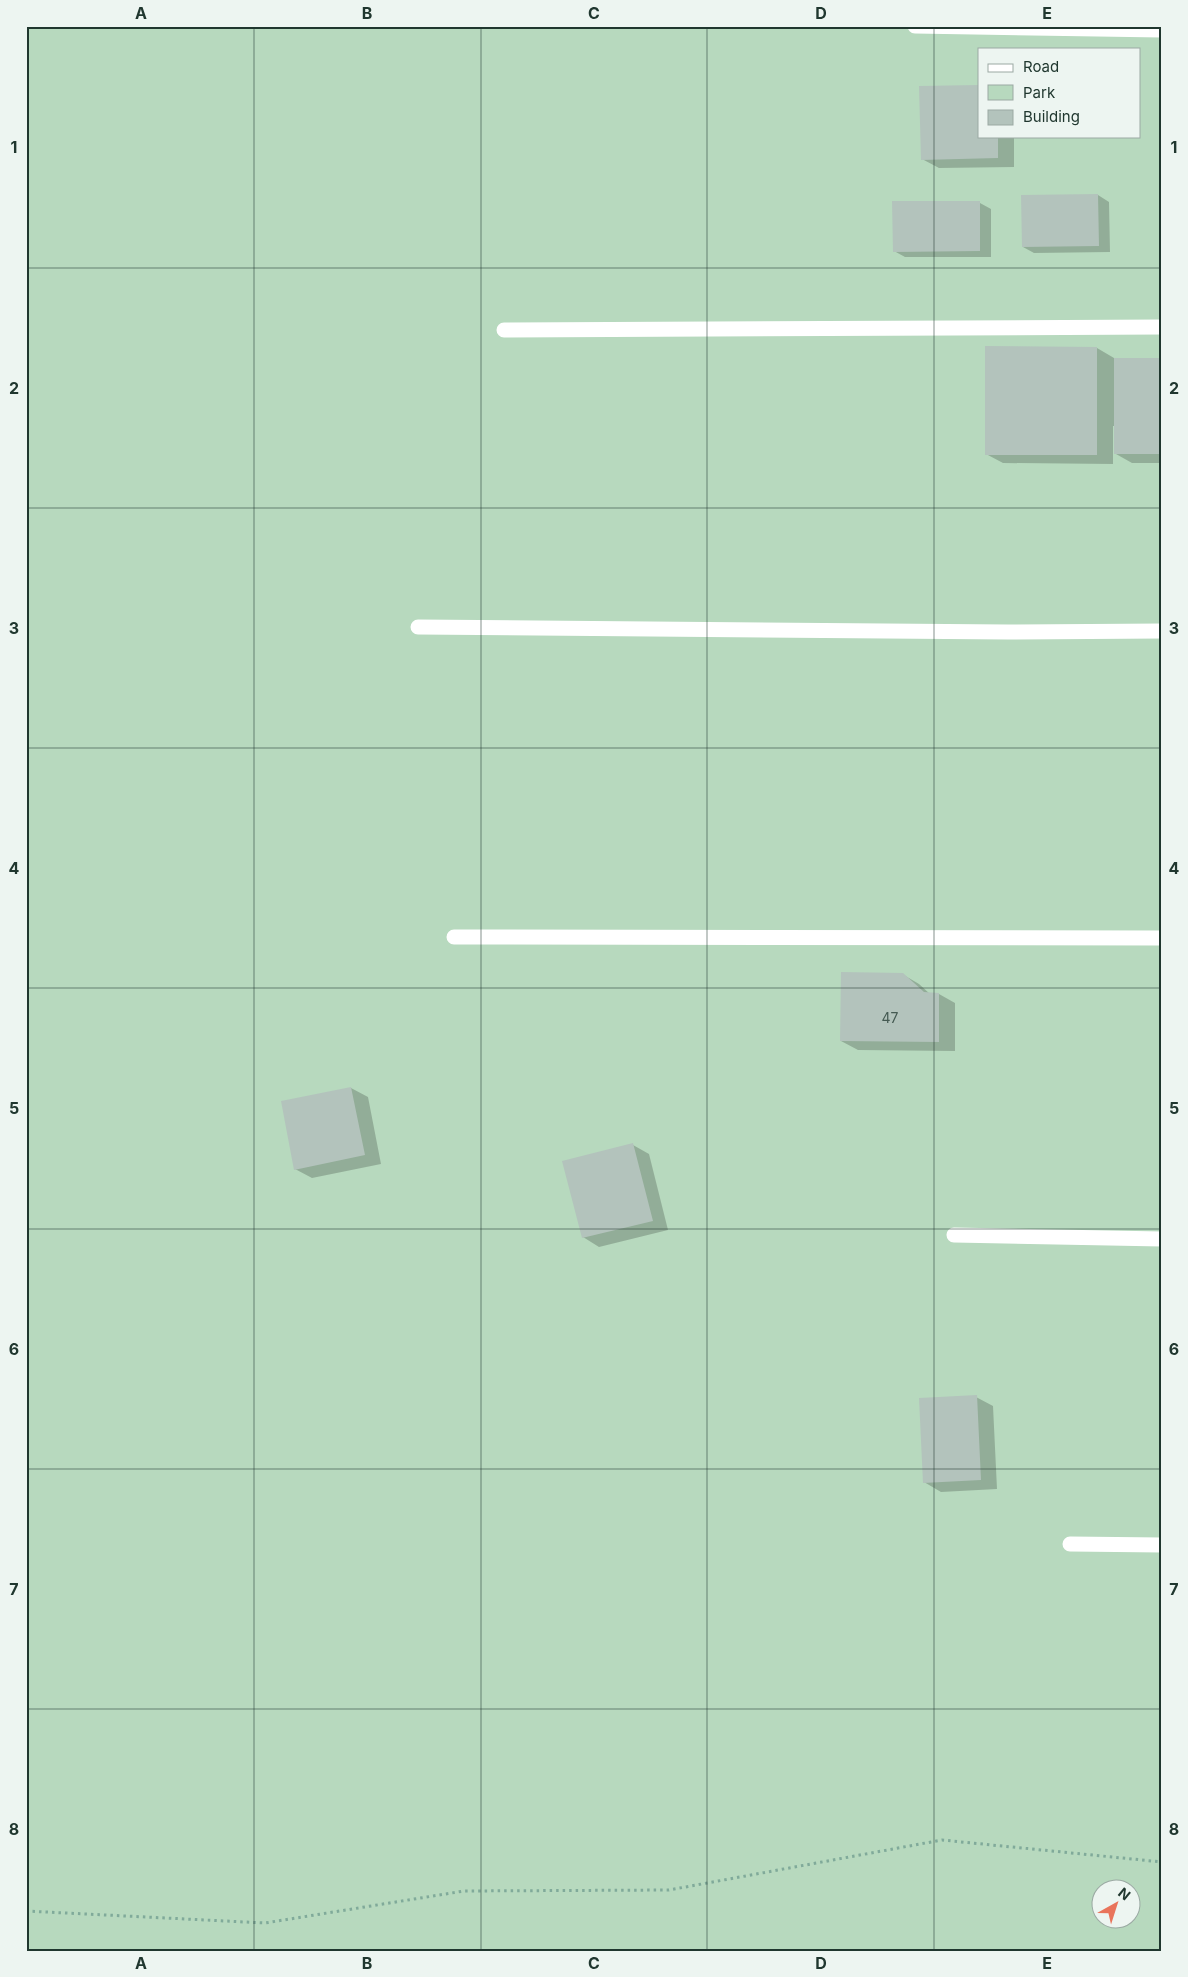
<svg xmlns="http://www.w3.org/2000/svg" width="1188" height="1977" font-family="Inter,sans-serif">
  <rect width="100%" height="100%" fill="#dde8e3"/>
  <path fill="#b7d9be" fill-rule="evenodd" d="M26,26H1162V1951H26ZM979,49H1139V136H979ZM1100,1890H1130V1920H1100Z"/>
  <path fill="#0003" d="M979,86V136H1014V167L939,168L922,159L921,87Z
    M1098,195L1109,202L1110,252L1034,253L1023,247Z
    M980,203L991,209V257H905L894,251Z
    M986,347L1097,348L1114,358V359H1162V463H1132L1116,454V426H1113V464L1003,463L986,454Z
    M902,974L919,984L930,994H939L955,1003V1051L858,1050L841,1041Z
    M351,1088L368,1097L381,1164L312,1178L295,1169Z
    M633,1145L649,1154L668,1230L599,1247L583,1237Z
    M976,1397L993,1406L997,1489L941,1492L924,1482Z"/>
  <path fill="#b3c3bc" d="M979,85V136H998V158L921,160L919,86Z
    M1098,194L1099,246L1022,247L1021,195Z
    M892,201H980V251L893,252Z
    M985,346L1097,347V455H985Z
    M1114,358H1162V454H1114Z
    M841,972L903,973L924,992L939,993V1042L840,1041Z
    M351,1087L365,1155L294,1170L281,1101Z
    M633,1143L653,1221L582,1238L562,1161Z
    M977,1395L981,1480L923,1483L919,1398Z"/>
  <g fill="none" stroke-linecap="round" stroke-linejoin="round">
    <path stroke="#80aa9a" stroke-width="3" stroke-dasharray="2.5 4" stroke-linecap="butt" d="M26,1911L265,1923L464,1891L669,1890L942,1840L1162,1862"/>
    <path stroke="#fff" stroke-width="15" d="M915,26L1162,30
      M504,330L1162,327
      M418,627L1008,632L1162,631
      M454,937L1162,938
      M954,1235L1162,1239"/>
    <path stroke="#fff" stroke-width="15" d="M1070,1544L1162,1545"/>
  </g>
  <path fill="none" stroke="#20372f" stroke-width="1" stroke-opacity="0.55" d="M254,26V1951M481,26V1951M707,26V1951M934,26V1951M26,268H1162M26,508H1162M26,748H1162M26,988H1162M26,1229H1162M26,1469H1162M26,1709H1162"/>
  <g text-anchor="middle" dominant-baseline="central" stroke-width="4" stroke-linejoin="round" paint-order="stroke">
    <g font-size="14" fill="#455a52">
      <text x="890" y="1017">47</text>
    </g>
  </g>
  <rect width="1188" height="1977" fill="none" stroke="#edf5f1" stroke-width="55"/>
  <rect x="978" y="48" width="162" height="90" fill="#edf5f1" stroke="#9ba9a3"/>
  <rect x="988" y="64" width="25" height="8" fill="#ffffff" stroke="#9ba9a3"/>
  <text x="1023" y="72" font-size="15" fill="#20372f">Road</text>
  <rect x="988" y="85" width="25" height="15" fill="#b7d9be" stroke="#9ba9a3"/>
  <text x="1023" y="98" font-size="15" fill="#20372f">Park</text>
  <rect x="988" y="110" width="25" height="15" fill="#b3c3bc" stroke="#9ba9a3"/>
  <text x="1023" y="122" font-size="15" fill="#20372f">Building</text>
  <g transform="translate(1116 1904) rotate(39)"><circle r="24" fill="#edf5f1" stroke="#9ba9a3"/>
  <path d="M0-4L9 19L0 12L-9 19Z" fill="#e9745b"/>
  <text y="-8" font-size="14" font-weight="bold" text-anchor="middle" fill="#20372f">N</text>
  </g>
  <rect x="28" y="28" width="1132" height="1922" fill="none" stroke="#20372f" stroke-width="2"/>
  <g font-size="16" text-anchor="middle" font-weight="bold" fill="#20372f">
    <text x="141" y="19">A</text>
    <text x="367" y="19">B</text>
    <text x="594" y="19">C</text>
    <text x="821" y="19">D</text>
    <text x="1047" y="19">E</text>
    <text x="14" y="153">1</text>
    <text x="1174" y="153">1</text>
    <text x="14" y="394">2</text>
    <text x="1174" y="394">2</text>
    <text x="14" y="634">3</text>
    <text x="1174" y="634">3</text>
    <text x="14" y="874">4</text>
    <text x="1174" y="874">4</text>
    <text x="14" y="1114">5</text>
    <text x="1174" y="1114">5</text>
    <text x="14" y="1355">6</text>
    <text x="1174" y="1355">6</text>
    <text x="14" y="1595">7</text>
    <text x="1174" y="1595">7</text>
    <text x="14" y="1835">8</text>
    <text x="1174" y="1835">8</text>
    <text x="141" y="1969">A</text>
    <text x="367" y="1969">B</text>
    <text x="594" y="1969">C</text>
    <text x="821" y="1969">D</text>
    <text x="1047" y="1969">E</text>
  </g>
</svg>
